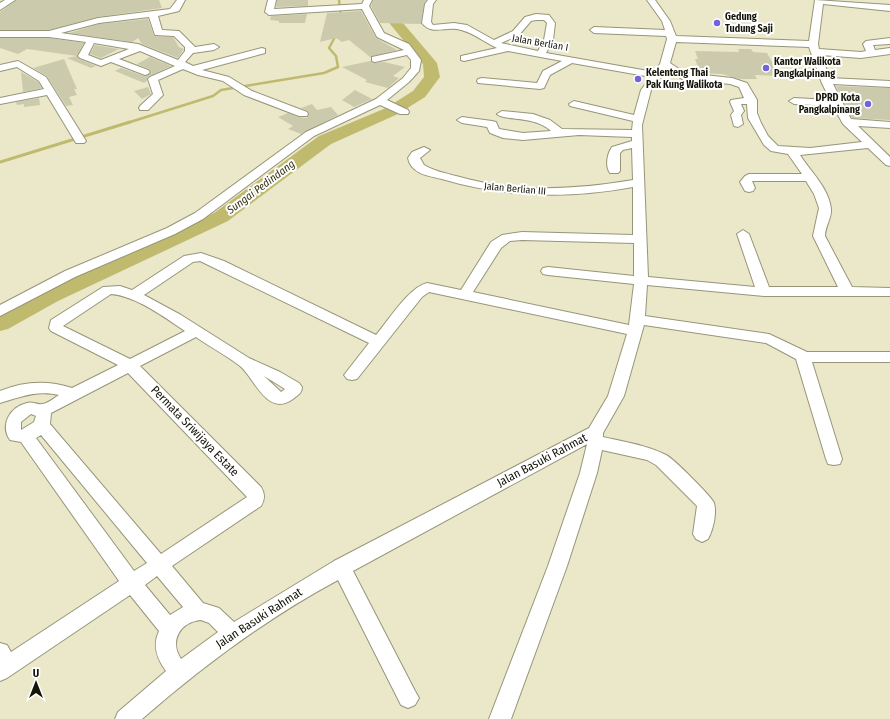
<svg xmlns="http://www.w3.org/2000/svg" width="890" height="719" font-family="'Fira Sans Condensed',sans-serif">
  <rect width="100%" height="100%" fill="#eae8c9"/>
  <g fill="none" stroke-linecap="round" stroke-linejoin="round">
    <path stroke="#c0ba6e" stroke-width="2.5" d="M339,0L341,18
      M127,123L213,96L221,90L324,73L338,67L336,56L329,48L336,35"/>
    <path stroke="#c0ba6e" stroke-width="3" d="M0,162L130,122"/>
    <path fill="#c0ba6e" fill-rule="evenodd" d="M383,0H395L403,23L437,63L440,77L425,97L398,114L331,144L228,221L58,301L8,329L0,331V315L42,291L214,213L319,136L386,108L413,91L424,77L423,64L390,24Z"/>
  </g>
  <path fill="#cccaad" d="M16,0H159L162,8L98,17L49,30H0V12Z
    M277,0H308V6L276,7Z
    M373,0H426L424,4L421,24L380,23L371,6Z
    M361,11L376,38L397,50L370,57L349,40L342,42L336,38L320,42L327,13Z
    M307,14L305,23H279V21L270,20L271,16Z
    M148,19L154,36L173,37L179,47L184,49L178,58L142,44L138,38L132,42L69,33L99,24Z
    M0,38H49L84,43L77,56L27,49L18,54L0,48Z
    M95,45L119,49L101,58L90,54Z
    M738,49H751L753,52L767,53L780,76L755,75L757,79H739L722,74L700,73L695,59H698L695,51L739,52Z
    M77,56L79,59L96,66L91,68L67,58Z
    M150,57L171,66L149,76L147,78V81L144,83L115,71L121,68L144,76L148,75L152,72L149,69L137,64Z
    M64,59L77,89H74L77,95L69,97L73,105L66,106L47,76L33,68Z
    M370,61L375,63L384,62L405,67L393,76L399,78L388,88L365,82L367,80L342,67Z
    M21,72L38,82L42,88L23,92Z
    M836,86L890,88V120L852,118Z
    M148,87L151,94L142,99L134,91Z
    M355,90L372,99L354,107L342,100Z
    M39,98L40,105L24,107V104L17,105L16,102Z
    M312,104L317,110L331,107L338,115L301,134L288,129L293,126L278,117L288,113L298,117L307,118L309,115L308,111L301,108Z"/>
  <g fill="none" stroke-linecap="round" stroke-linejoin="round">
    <g stroke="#979579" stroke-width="2">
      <path id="minor" d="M5,0H15L0,10V3Z
        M177,0H185L179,11L158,16L162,30L179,31L195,47L214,44L219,47L214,50L193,53L185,62L193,66L262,48L265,49V53L202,70L229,77L252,91L307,112L308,114L307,116H299L244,95L223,81L198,75L183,69L158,80L163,95L148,110H140L139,108L140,106L153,94L148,79L150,77L175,66L140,51L119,59L148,70L150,72L148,74L145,75L111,62L101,66L80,58L78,56L86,42L49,37H0V31H49L98,18L170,9ZM149,17L155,35L174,36L185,47V51L178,60L138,44L61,33L99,23ZM94,43L129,49L101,60L88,55Z
        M268,0H276L274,9L362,4L364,0H372L369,6L384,33L409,44L421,60L419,71L409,82L387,100L408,110L409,112L408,114H400L380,105L314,136L203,219L175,234L75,277L0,316V305L65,271L167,228L195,213L306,132L376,99L403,78L411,68V60L407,55L375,62L372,61V57L404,50L377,37L362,9L269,15L265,12Z
        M428,0H436L433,4L431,22L433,25L454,23L467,25L494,40L513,31L525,17L536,14L549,15L555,23L553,40L546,53L654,72L660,64L667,39L666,36L594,33L590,30L594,27L665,30L662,21L647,0H655L670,21L676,36L809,41L815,0L890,5V11L823,4L818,44L819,49L861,52L866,51L863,44L866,41L890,38V44L873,45L875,50L890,48V54L861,58L821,55L830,78L890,81V87L833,84L851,119L890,122V128L858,126L890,157V166L886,165L868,148L800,155C810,171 829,188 831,209C832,218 825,226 825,236L852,287L890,288V296H764L647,285L645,316L769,334L807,352H890V362H812L842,459L840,464L834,465L828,464L826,459L796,359L766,343L644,325L624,396L603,433V437C624,442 647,445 666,455C673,458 712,497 714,503C717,513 713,530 708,539L702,542L696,539L693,534L697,506L656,465L647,460L602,450L597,473L567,566L511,719H489L548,566L580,473L587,444L353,571L415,691L419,698L415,705L408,708L401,705L338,580C267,618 203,666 142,719H115L118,712L166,671C157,659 152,646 159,631L130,595L7,678L0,681V643L7,645L11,652L119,581L21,442L10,440C0,426 9,407 27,403C32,401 37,405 42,404C47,404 54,398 59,395C37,390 20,397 0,403V391C24,381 48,380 72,388L118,365L51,331L49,328L51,320L103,287L120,286L132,290L184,256L201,253L224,261L376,335C389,320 408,288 427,283L461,290L491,242L502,235L522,232L633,235V187C568,199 506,198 442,179C429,176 411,174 408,158L412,152L424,147L430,150L420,158L424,165C434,171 445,173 456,176C514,193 574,190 633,180L632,148L623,150L620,153V171L618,173H610C605,166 607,154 612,147L632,141V137L579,135L523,140L503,138L490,133L487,127L462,123L457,120L462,117L492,121L496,122L499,129L523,133L551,131C534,115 503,121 497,114L502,111L533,114L550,120L562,129L632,130L633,121L570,106L569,104L574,101L634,115L641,90L651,77L572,63L550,75L544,88L540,89L478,83L477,81L478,79L482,78L537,83L543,71L562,61L508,51L464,61L461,60V56L497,48C484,42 471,31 457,29C444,27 431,35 422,23L425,4ZM536,20H544L547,23L544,40L538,51L501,43L519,35L531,21ZM676,42L809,47L821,81L830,100L794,98L789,101L794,104L833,106L843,124L862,142L810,148L778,146L768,136L761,123L757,113V100L747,83L732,78L685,73L670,63ZM666,69L682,79L730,84L739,87L744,98L731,100L730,102L734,111L731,115L734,126L738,127L743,124L741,115L744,111L741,104H747L748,118L764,145L771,151L788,154L802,174H749L745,176L740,182L745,191L749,192L753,191L755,188L752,181H806L814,194L819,208L813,236L838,287H769L749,234L743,230L737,234L755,287L648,277L642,125L651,90ZM522,240L634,243V276L548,267L543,268L541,271L543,274L548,275L634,284L629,325L473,292L501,248L510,241ZM200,261L369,343L344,375L347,379L352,380L357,379L422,297L429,292L627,334L608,396L589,428L334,561L234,622L219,608L203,603L172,566L261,506C265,499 265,494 261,487L140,366L196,337C210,347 226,355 240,366C254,377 267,418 293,399C298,395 302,393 302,387L299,383L280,372L249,358L181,315L144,295L193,262ZM111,294C136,296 164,317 185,331L130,359L63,326ZM128,373L247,497L161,554L50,424L51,413ZM264,376L285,389L281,392ZM31,414L36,416L34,422L21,430V422ZM41,435L147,563L134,571L36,438ZM157,576L183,607L170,615L145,585ZM201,620L209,623L218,632L181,659C169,641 180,622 201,620Z
        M18,61L46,77L86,141L84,143H76L47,95L0,104V98L44,89L39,81L17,67L0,71V65Z"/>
    </g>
    <use href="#minor" fill="#fff" fill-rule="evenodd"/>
  </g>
  <g fill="#7163dd" stroke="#fff" stroke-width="1.5">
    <circle cx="717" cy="23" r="4"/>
    <circle cx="766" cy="68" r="4"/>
    <circle cx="638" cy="79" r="4"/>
    <circle cx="868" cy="104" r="4"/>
  </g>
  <g text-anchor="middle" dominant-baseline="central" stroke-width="4" stroke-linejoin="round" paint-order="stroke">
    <g font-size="10" font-weight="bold" fill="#16150a" stroke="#fff" text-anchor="start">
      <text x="725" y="17">Gedung<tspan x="725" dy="12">Tudung Saji</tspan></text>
      <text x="774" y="62">Kantor Walikota<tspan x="774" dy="12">Pangkalpinang</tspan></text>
      <text x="646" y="73">Kelenteng Thai<tspan x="646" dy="12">Pak Kung Walikota</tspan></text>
      <text x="860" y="98" text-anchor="end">DPRD Kota<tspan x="860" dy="12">Pangkalpinang</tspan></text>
    </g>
    <g font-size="10" fill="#16150a" stroke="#fff">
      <text transform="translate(540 43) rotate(10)">Jalan Berlian I</text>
      <text transform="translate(515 189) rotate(5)">Jalan Berlian III</text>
    </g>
    <g font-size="11" font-style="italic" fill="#34310f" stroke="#fff">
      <text transform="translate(261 187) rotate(-37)">Sungai Pedindang</text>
    </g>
    <g font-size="12" fill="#16150a" stroke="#fff">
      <text transform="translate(195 431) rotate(46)">Permata Sriwijaya Estate</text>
      <text transform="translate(542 460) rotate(-28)">Jalan Basuki Rahmat</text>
      <text transform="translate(259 618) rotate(-33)">Jalan Basuki Rahmat</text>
    </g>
  </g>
  <g transform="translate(36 683)" stroke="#ffffff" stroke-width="3" paint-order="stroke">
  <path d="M0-3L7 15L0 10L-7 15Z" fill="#16150a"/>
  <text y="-6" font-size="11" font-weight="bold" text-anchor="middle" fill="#16150a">U</text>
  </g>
</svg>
